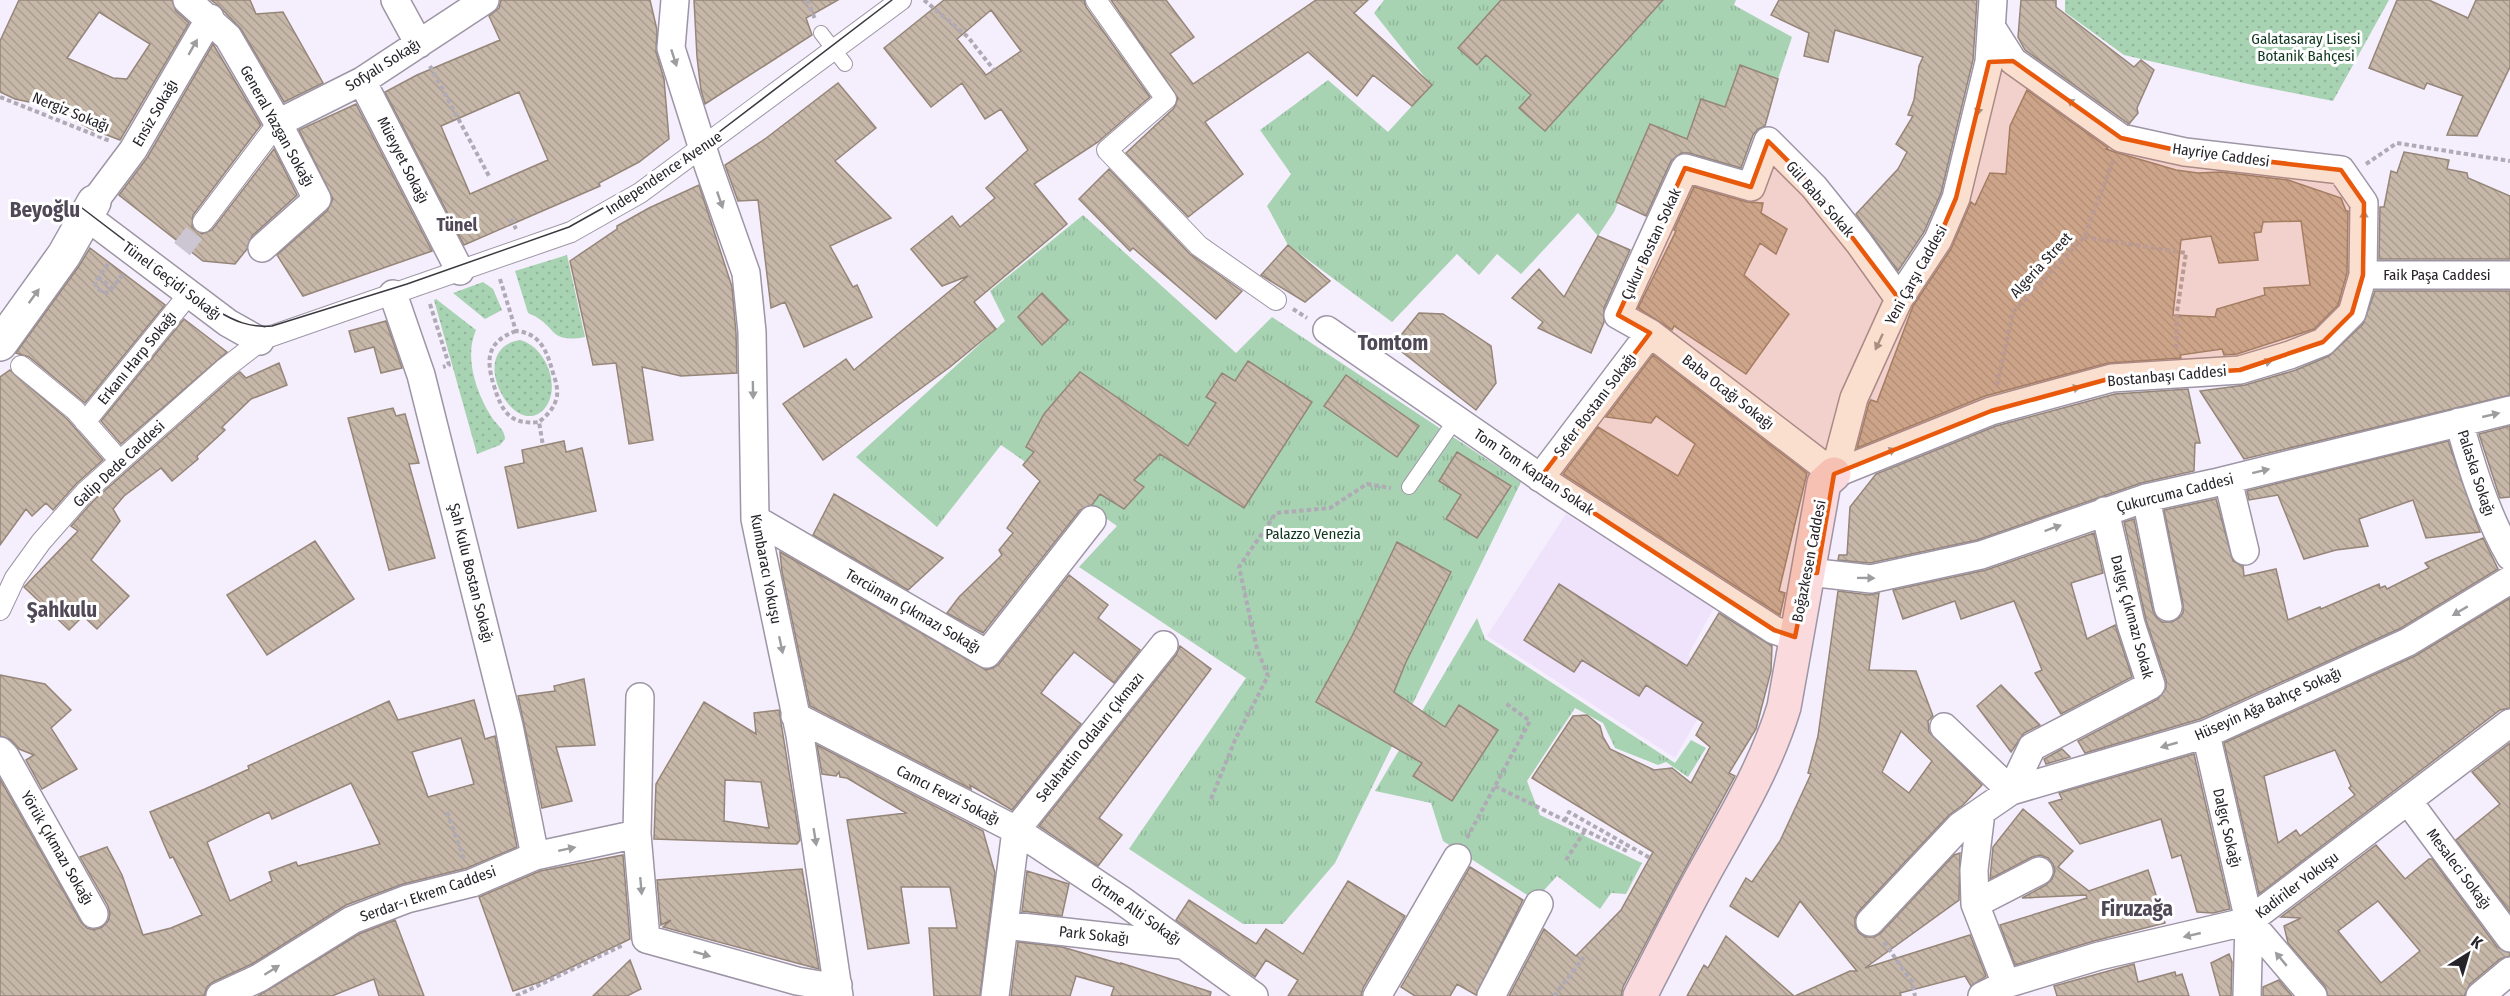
<svg xmlns="http://www.w3.org/2000/svg" width="2510" height="996" font-family="'Fira Sans Condensed',sans-serif">
  <defs>
    <pattern id="grass-dots" width="8" height="8" patternUnits="userSpaceOnUse" patternTransform="scale(1.5)"><rect width="8" height="8" fill="#a8d3b3"/><path d="M2 2h.1M6 6h.1" fill="none" stroke="#90b59a" stroke-width="1.8" stroke-linecap="round"/></pattern>
    <pattern id="park-tufts" width="24" height="20" patternUnits="userSpaceOnUse" patternTransform="scale(1.5)"><rect width="24" height="20" fill="#a8d3b3"/><path d="M3 7l-1-3M5 7V3M7 7l1-3M15 17l-1-3M17 17v-4M19 17l1-3" fill="none" stroke="#90b59a"/></pattern>
    <pattern id="building-back-hatch" width="6" height="6" patternUnits="userSpaceOnUse" patternTransform="scale(1.5)"><rect width="6" height="6" fill="#c6b7a9"/><path d="M-1 5l2 2M0 0l6 6M5-1l2 2" fill="none" stroke="#aa9d91"/></pattern>
  </defs>
  <rect width="100%" height="100%" fill="#f5eefc"/>
  <path fill="#efe3fc" d="M1566,514L1715,606L1688,655L1720,680L1675,758L1487,636Z"/>
  <path fill="url(#grass-dots)" d="M2065,0H2389L2333,101L2248,84L2124,55L2065,12Z
    M567,255L585,337C547,344 558,325 528,313L515,271Z
    M483,282L493,289L502,310L485,319L453,293Z
    M436,299L476,330C464,357 476,392 491,416C496,425 505,429 505,439L500,445L477,454L434,300Z
    M520,340C545,346 562,386 545,408C515,444 463,349 520,340Z"/>
  <path fill="url(#park-tufts)" d="M1384,0H1736L1734,5L1792,37L1778,79L1740,66L1725,107L1701,99L1687,139L1650,124L1614,212L1598,236L1578,213L1521,274L1497,254L1479,275L1457,254L1392,322L1288,245L1267,206L1291,174L1260,130L1328,80L1388,132L1431,85L1374,13Z
    M1083,215L1236,353L1272,317L1521,482L1335,863L1283,924H1243L1129,849L1246,678L1079,567L1117,526L1001,445L937,527L856,457L1005,321L990,291Z
    M1477,618L1485,639L1675,763L1691,740L1706,748L1688,777L1666,762L1658,765L1615,748L1603,723L1575,708L1527,781L1540,815L1642,863L1626,894L1611,893L1600,909L1557,876L1535,900L1443,841L1431,803L1375,791Z"/>
  <path fill="url(#building-back-hatch)" stroke="#958679" stroke-width="1.5" fill-rule="evenodd" d="M19,0H172L176,11L189,23L120,140L91,129L48,106L15,99L0,92V41ZM99,12L150,44L127,79L113,78L67,58Z
    M211,0H250L256,14L283,12L323,83L284,102L241,29L218,5Z
    M501,0H650L657,30L656,52L664,79L669,139L639,162L599,183L600,186L464,245L385,92L417,75L500,40L489,16L499,8ZM519,92L548,160L470,194L441,126Z
    M694,0H838L806,18L812,35L705,104L701,90L697,57Z
    M944,0H1084L1086,7L1150,97L1098,142L1034,184L1067,224L974,302L996,329L950,367L823,460L783,404L846,359L854,370L968,276L942,286L911,249L952,216L960,227L995,198L986,188L1028,150L1001,109L985,119L962,83L931,107L884,48ZM991,10L1021,51L986,75L957,39Z
    M1111,0H1166L1194,37L1170,54L1193,84L1316,0H1368L1354,13L1432,85L1412,106L1373,75L1357,96L1308,52L1205,122L1243,174L1188,217L1126,153L1174,108L1178,98Z
    M1501,0H1663L1545,131L1519,108L1531,95L1486,55L1477,65L1458,48Z
    M1779,0H1977L1973,60L1941,193L1924,232L1898,271L1856,214L1898,169L1907,152L1896,144L1913,116L1908,115L1914,100L1919,66L1923,57L1835,30L1828,62L1804,56L1809,33L1771,15Z
    M2021,0H2056V7L2134,67L2141,60L2154,70L2137,108L2138,113L2129,124L2025,50L2018,37Z
    M2397,0H2429L2468,18L2476,0H2510V67L2477,136L2447,135L2463,96L2427,83L2424,89L2369,68Z
    M213,44L261,125L193,215L192,227L202,234L212,230L274,149L297,195L252,236L247,249L235,264L203,261L119,195L147,158Z
    M1740,65L1778,79L1765,126L1758,129L1753,135L1741,168L1689,153H1681L1671,161L1646,216L1616,202L1650,124L1687,139L1701,99L1725,107Z
    M838,83L876,128L835,161L891,218L830,246L853,287L857,285L872,317L804,347L785,302L771,308L758,200L738,201L725,165L765,139Z
    M2027,90L2108,148L2106,149L2118,153L2176,170L2198,173L2221,172L2288,180L2341,198L2346,211H2348L2347,273L2338,305L2314,329L2237,354L2224,355L2222,349L2180,355L2181,358L2108,363L1985,396L1857,448L1869,403L1871,400L1877,402L1913,306L1951,249L1971,202L1975,205L1990,173L2006,174L2010,126ZM2301,221L2310,285L2264,288L2265,295L2217,309L2215,317L2173,315L2181,240L2211,236L2219,263L2258,260L2254,233L2261,232L2263,222Z
    M356,104L432,251L303,296L277,255L327,211L333,199L299,130Z
    M2404,152L2449,160L2447,169L2467,173L2468,178L2510,196V259H2379L2380,207H2384L2391,171L2397,173Z
    M1109,169L1190,254L1242,291L1216,319L1133,248L1130,251L1079,199Z
    M699,185L732,287L736,333L737,373L681,376L642,367L653,440L629,444L616,363L593,365L570,261L617,229V226L649,208Z
    M1694,187L1747,202L1763,203L1761,213L1787,229L1776,254L1760,243L1744,275L1789,314L1746,374L1674,326L1672,330L1638,308L1676,231L1674,230Z
    M1598,236L1630,250L1604,308V322L1591,353L1538,328L1543,322L1512,298L1539,269L1564,297Z
    M1288,245L1330,281L1305,302L1261,275Z
    M90,248L165,305L85,403L29,357L16,353L79,266Z
    M2375,291H2510V395L2244,459L2200,391L2245,385L2296,370L2329,356L2363,324Z
    M1042,293L1068,320L1042,345L1018,317Z
    M1419,313L1443,314L1491,346L1496,383L1476,410L1393,345Z
    M184,319L227,352L121,444L101,421Z
    M386,321L402,368L381,373L374,347L355,352L349,331Z
    M1653,355L1807,473L1779,591L1785,593L1780,615L1563,474L1598,427L1678,476L1695,444L1656,416L1651,423L1606,417Z
    M1248,361L1312,402L1244,508L1160,454L1134,480L1144,487L1124,509L1100,494L1092,505L1080,510L983,633L947,613L959,597L1002,555L999,550L1013,533L1007,528L1040,481L1023,465L1034,452L1026,447L1044,414L1080,372L1188,446L1216,403L1206,397L1222,373L1235,381Z
    M279,363L287,385L251,399L222,427L225,430L197,456L198,459L172,481L161,468L124,496L113,509L120,521L91,560L129,596L97,629L83,616L69,630L24,587L78,531L71,526L94,500L232,378L240,372L246,378Z
    M10,370L67,419L103,460L76,484L53,510L46,503L32,516L26,509L0,545V377Z
    M1346,375L1419,426L1397,457L1324,406Z
    M2188,389L2200,443H2195L2194,471L2141,483L1977,540L1870,563L1838,560L1839,555H1847L1850,507L1876,474L1996,426L2115,394Z
    M393,408L396,416L405,414L419,463L409,464L435,558L389,570L348,418Z
    M2510,426V497L2500,498L2479,434Z
    M564,441L566,452L582,448L596,511L518,528L505,467L524,463L522,450Z
    M2448,441L2480,532L2426,538L2413,500L2359,519L2368,546L2336,550L2304,559L2278,495L2249,500L2247,491Z
    M1457,452L1511,486L1477,538L1446,519L1461,495L1439,481Z
    M834,494L943,558L908,590L813,535Z
    M2216,499L2233,561L2243,566L2244,576L2276,569L2288,620L2320,607L2321,609L2379,584L2380,588L2385,586L2387,589L2429,568L2425,563L2483,538L2498,569L2401,628L2200,719L2085,753L2078,741L2158,699L2166,688V680L2146,620L2124,522L2134,519L2153,611L2157,618L2162,622H2172L2179,618L2183,613V604L2164,510Z
    M2094,533L2103,573L2071,583L2087,639L2115,625L2132,677L2061,714L2035,673L2042,670L2014,601L1961,619L1955,601L1903,619L1893,590L1986,570Z
    M315,541L354,599L267,655L227,595Z
    M1397,542L1451,572L1406,662L1394,692L1445,727L1459,705L1498,730L1452,801L1413,776L1422,763L1316,702L1352,636Z
    M780,552L986,670L993,668L999,664L1069,575L1108,605L1098,618L1140,650L1114,683L1074,652L1054,676L1041,693L1081,724L1012,810L970,785L971,789L810,706L782,572Z
    M1559,584L1687,666L1719,613L1772,646L1771,671L1756,729L1729,773L1735,776L1673,891L1623,987L1621,996H1509L1544,929L1576,956L1621,910L1653,852L1532,778L1573,716L1587,715L1600,726L1603,737L1610,749L1654,770L1672,768L1691,783L1710,747L1696,735L1703,722L1646,685L1639,696L1582,660L1574,672L1524,640Z
    M1838,591L1869,595L1879,593L1869,670L1916,671L1933,716L1928,721L1929,732L1982,785L1963,805L1949,815L1859,911L1855,918V926L1859,933L1866,937H1874L1881,933L1954,855L1960,853L1959,900L1865,968L1970,935L1986,976L1971,986L1965,976L1900,993L1901,996H1795L1850,971H1857L1800,901L1778,937L1730,906L1746,878L1752,882L1780,841L1811,774L1808,773L1818,736ZM1901,731L1932,761L1909,793L1882,772Z
    M2510,598V708L2500,710L2259,894L2224,743L2415,656ZM2335,750L2351,786L2349,788L2355,795L2300,836L2296,830L2278,843L2264,776Z
    M1180,646L1211,669L1099,818L1122,835L1098,866L1039,826L1176,655Z
    M0,675L45,684L71,710L51,728L77,769L42,789L26,760L34,755L19,749L11,740L0,736Z
    M584,679L595,745L556,747L572,801L542,808L518,696L555,691L554,686Z
    M2001,685L2040,725L2024,733L2011,752L1977,706Z
    M474,700L485,739L495,736L517,847L467,868L403,884L346,905L252,964L213,982L207,987L204,996H0V779L81,922L87,928L94,930L102,927L108,921L110,914L108,906L80,857L107,847L122,875L143,935L171,928L202,915L173,857L170,858L150,812L205,789L249,769L248,766L389,701L398,720ZM461,738L474,784L428,797L412,752ZM351,783L380,844L298,866L296,862L269,872L272,881L230,901L207,842L269,812L272,819Z
    M704,702L756,734L754,713L779,710L800,840L797,844L654,839L656,784ZM725,780L761,782L769,828L724,821Z
    M2510,743V912L2456,840L2500,804L2472,772Z
    M817,745L983,831L995,873L980,996H934L929,928H957L950,887H901L909,943L868,949L847,820L906,813L847,778L840,777L839,772L836,776L822,774Z
    M2062,749L2070,757L2046,764L2044,759Z
    M2194,754L2230,909L2213,913L2197,912L2181,855L2172,858L2161,819L2080,844L2049,803L2062,799L2059,793Z
    M2023,809L2073,851L2058,867L2089,891L2148,870L2165,923L2094,941L2015,965L2000,925L2087,898L2086,895L2022,898L2046,885L2052,879L2055,871L2053,864L2048,858L2040,855L2032,857L1990,879L1993,847Z
    M2376,845L2405,879L2429,859H2432L2497,947L2510,953V956L2500,959L2470,984L2464,996H2328L2325,986L2288,943L2284,926L2301,918L2281,917ZM2378,901L2420,951L2381,983L2338,931Z
    M623,855L630,939L543,981L513,991L479,897L540,871Z
    M1470,867L1523,900L1476,995L1457,984L1450,996H1415L1401,987Z
    M802,869L819,969L663,927L671,920L661,925L657,880Z
    M1027,871L1069,884L1062,916L1022,911Z
    M1348,881L1405,916L1363,988L1361,996H1288L1298,980L1266,960L1255,977L1176,920L1189,900L1256,944L1266,929L1303,954Z
    M395,920L424,996H379L374,979L332,996H258L359,934Z
    M1726,936L1794,996H1687L1704,965L1708,968Z
    M1018,942L1062,947L1121,964V963L1211,992L1210,996H1111L1114,987L1076,976L1070,996H1011Z
    M2229,954L2232,962L2231,996H2220L2211,963Z
    M630,960L641,989L627,996H593Z
    M2134,964L2138,982L2175,972L2176,976L2182,974L2189,996H2057L2054,986Z
    M2279,980L2292,996H2263V987Z"/>
  <g fill="none" stroke-linecap="round" stroke-linejoin="round">
    <path stroke="#ccc5d2" stroke-width="20" stroke-dasharray="20 10" stroke-linecap="butt" d="M182,249L203,222"/>
    <g stroke="#9d95a5" stroke-width="16">
      <path id="service" d="M821,33L845,64
        M1409,487L1456,419"/>
    </g>
    <g stroke="#9d95a5" stroke-width="22">
      <path id="pedestrian" d="M1096,0L1166,99L1107,150L1199,246L1276,300
        M203,222L278,123
        M21,366L75,410L120,461
        M85,422L189,294
        M0,610L15,578L41,542L85,492L224,369L263,339L571,232L640,193L901,0"/>
    </g>
    <g stroke="#9d95a5" stroke-width="30">
      <path id="minor" d="M187,0L228,37L278,123L317,199L262,248
        M395,0L419,44
        M675,0L671,48L708,165L746,273L752,332L755,519L800,735L839,996
        M362,81L460,271
        M278,123L362,81L485,0
        M94,202L133,150L210,18
        M86,216L228,323L260,341
        M2363,275H2510
        M393,294L421,375L509,726L535,856
        M1327,330L1554,487L1774,630L1795,637
        M2459,422C2472,468 2486,514 2510,556
        M1834,474L1991,411L2112,378L2240,370L2290,355L2323,342L2352,313L2363,275L2364,203L2341,170L2185,152L2121,138L2013,61L1992,28
        M1834,474L1650,333L1618,315L1685,168L1751,187L1768,141L1814,187L1859,243L1899,299
        M1834,474L1854,398L1899,299L1938,240L1956,198L1989,62L1993,0
        M1540,478L1650,333
        M2228,480L2245,551
        M2146,498L2168,607
        M755,519L987,654L1092,520
        M1808,572L1871,579L1981,555L2146,498L2214,483L2510,410
        M1164,645L1016,830L1120,899L1254,996
        M640,697L637,834L646,939L797,981L826,986L838,985
        M795,716L1016,830L995,996
        M1944,727L2011,791L2032,747L2151,685L2131,624L2105,511
        M2206,734L2249,921L2247,996
        M0,751L5,756L94,914
        M2408,801L2510,938
        M1981,812L1974,870L1975,904L2006,984
        M1975,904L2039,871
        M2249,921L2313,996
        M1870,922L1960,826L2011,791L2206,734L2408,642L2510,580
        M1004,925L1182,945
        M220,996L259,978L352,920L407,899L472,883L535,856L637,834
        M1377,996L1457,858
        M1491,996L1539,904
        M1982,996L2006,984L2099,956L2249,921L2510,723
        M2480,996L2510,971"/>
    </g>
    <g stroke="#9d95a5" stroke-width="36">
      <path id="tertiary" d="M0,344L64,255L94,202"/>
    </g>
    <g stroke="#9d95a5" stroke-width="36">
      <path id="secondary" d="M1640,996C1661,955 1682,913 1704,873C1734,819 1766,766 1784,707L1824,483L1834,474"/>
    </g>
    <path stroke="#afaab5" stroke-width="4" stroke-dasharray="4.5 3" stroke-linecap="butt" d="M807,0L815,19
      M924,0L968,37L994,70
      M430,66L490,178
      M0,97L110,141
      M2366,164L2397,143L2510,161
      M511,219L516,229
      M2084,237L2186,253L2177,312L2176,349
      M108,264L95,282L96,287L104,293L109,292L124,273
      M98,277L112,288
      M500,279L516,331C540,333 547,351 553,373C556,382 559,391 556,400C553,410 546,416 539,422L543,446
      M430,304L449,365L443,367
      M1293,309L1307,318
      M516,331C486,342 486,360 494,386C502,412 510,425 539,422
      M1997,385L2013,312L2084,237L2113,161
      M1495,786L1627,851
      M1211,799L1235,740L1268,676L1257,649L1239,567L1276,513L1330,508L1367,484L1391,488
      M447,812L464,859
      M1565,821L1569,812L1650,858
      M1467,838L1530,721L1504,702
      M1566,860L1584,832
      M1884,942L1912,982L1915,996
      M516,996L623,945
      M1554,996L1584,957"/>
    <use href="#service" stroke="#fff" stroke-width="14"/>
    <use href="#pedestrian" stroke="#fff" stroke-width="20"/>
    <use href="#minor" stroke="#fff" stroke-width="27"/>
    <use href="#tertiary" stroke="#fff" stroke-width="33"/>
    <use href="#secondary" stroke="#fbdadd" stroke-width="33"/>
    <path stroke="#3b383f" stroke-width="1.5" d="M82,208L216,310C234,321 250,328 272,326L407,284L569,227L637,189L702,145L892,0"/>
  </g>
  <defs><path id="oneway-solid" d="M-6-.8H1V-3.2L6.5 0L1 3.2V.8H-6Z" transform="scale(1.5)"/></defs>
  <g fill="#9d9c9f">
    <use href="#oneway-solid" transform="translate(193 47) rotate(-60)"/>
    <use href="#oneway-solid" transform="translate(674 58) rotate(72)"/>
    <use href="#oneway-solid" transform="translate(2074 104) rotate(-145)"/>
    <use href="#oneway-solid" transform="translate(1979 107) rotate(103)"/>
    <use href="#oneway-solid" transform="translate(720 200) rotate(71)"/>
    <use href="#oneway-solid" transform="translate(2364 219) rotate(-89)"/>
    <use href="#oneway-solid" transform="translate(34 296) rotate(-54)"/>
    <use href="#oneway-solid" transform="translate(1879 342) rotate(115)"/>
    <use href="#oneway-solid" transform="translate(2264 363) rotate(-16)"/>
    <use href="#oneway-solid" transform="translate(2072 389) rotate(-15)"/>
    <use href="#oneway-solid" transform="translate(753 390) rotate(89)"/>
    <use href="#oneway-solid" transform="translate(2491 415) rotate(-13)"/>
    <use href="#oneway-solid" transform="translate(1888 452) rotate(-22)"/>
    <use href="#oneway-solid" transform="translate(2261 471) rotate(-14)"/>
    <use href="#oneway-solid" transform="translate(2053 528) rotate(-20)"/>
    <use href="#oneway-solid" transform="translate(1866 578) rotate(1)"/>
    <use href="#oneway-solid" transform="translate(2460 611) rotate(149)"/>
    <use href="#oneway-solid" transform="translate(781 645) rotate(78)"/>
    <use href="#oneway-solid" transform="translate(2169 745) rotate(164)"/>
    <use href="#oneway-solid" transform="translate(815 837) rotate(81)"/>
    <use href="#oneway-solid" transform="translate(567 849) rotate(-12)"/>
    <use href="#oneway-solid" transform="translate(641 886) rotate(85)"/>
    <use href="#oneway-solid" transform="translate(2192 935) rotate(167)"/>
    <use href="#oneway-solid" transform="translate(702 954) rotate(16)"/>
    <use href="#oneway-solid" transform="translate(2281 959) rotate(-130)"/>
    <use href="#oneway-solid" transform="translate(272 970) rotate(-32)"/>
  </g>
  <path fill="#e8590c" fill-opacity="0.2" stroke="#e8590c" stroke-width="4.5" stroke-linejoin="round" d="M2013,61L2121,138L2185,152L2341,170L2364,203L2363,275L2352,313L2323,342L2240,370L2112,378L1991,411L1834,474L1817,573L1808,572L1795,637L1774,630L1540,478L1650,333L1618,315L1685,168L1751,187L1768,141L1814,187L1899,299L1938,240L1956,198L1989,62Z"/>
  <g text-anchor="middle" dominant-baseline="central" stroke-width="6" stroke-linejoin="round" paint-order="stroke">
    <g font-size="15" fill="#0e371e" stroke="#fff">
      <text x="2306" y="39">Galatasaray Lisesi<tspan x="2306" dy="17">Botanik Bahçesi</tspan></text>
      <text x="1313" y="534">Palazzo Venezia</text>
    </g>
    <g font-size="15" fill="#262329" stroke="#fff">
      <text transform="translate(383 65) rotate(-32)">Sofyalı Sokağı</text>
      <text transform="translate(71 112) rotate(22)">Nergiz Sokağı</text>
      <text transform="translate(155 113) rotate(-60)">Ensiz Sokağı</text>
      <text transform="translate(277 126) rotate(61)">General Yazgan Sokağı</text>
      <text transform="translate(2221 155) rotate(8)">Hayriye Caddesi</text>
      <text transform="translate(403 160) rotate(63)">Müeyyet Sokağı</text>
      <text transform="translate(664 173) rotate(-34)">Independence Avenue</text>
      <text transform="translate(1820 199) rotate(49)">Gül Baba Sokak</text>
      <text transform="translate(1651 244) rotate(-65)">Çukur Bostan Sokak</text>
      <text transform="translate(2041 265) rotate(-47)">Algeria Street</text>
      <text transform="translate(1916 275) rotate(-61)">Yeni Çarşı Caddesi</text>
      <text x="2437" y="275">Faik Paşa Caddesi</text>
      <text transform="translate(172 281) rotate(37)">Tünel Geçidi Sokağı</text>
      <text transform="translate(137 358) rotate(-51)">Erkanı Harp Sokağı</text>
      <text transform="translate(2167 376) rotate(-5)">Bostanbaşı Caddesi</text>
      <text transform="translate(1728 392) rotate(38)">Baba Ocağı Sokağı</text>
      <text transform="translate(1595 405) rotate(-53)">Sefer Bostanı Sokağı</text>
      <text transform="translate(119 464) rotate(-43)">Galip Dede Caddesi</text>
      <text transform="translate(1534 472) rotate(34)">Tom Tom Kaptan Sokak</text>
      <text transform="translate(2476 473) rotate(72)">Palaska Sokağı</text>
      <text transform="translate(2175 493) rotate(-14)">Çukurcuma Caddesi</text>
      <text transform="translate(1809 561) rotate(-79)">Boğazkesen Caddesi</text>
      <text transform="translate(766 569) rotate(79)">Kumbaracı Yokuşu</text>
      <text transform="translate(471 573) rotate(76)">Şah Kulu Bostan Sokağı</text>
      <text transform="translate(913 611) rotate(30)">Tercüman Çıkmazı Sokağı</text>
      <text transform="translate(2132 617) rotate(75)">Dalgıç Çıkmazı Sokak</text>
      <text transform="translate(2268 704) rotate(-24)">Hüseyin Ağa Bahçe Sokağı</text>
      <text transform="translate(1090 737) rotate(-51)">Selahattin Odaları Çıkmazı</text>
      <text transform="translate(948 795) rotate(27)">Camcı Fevzi Sokağı</text>
      <text transform="translate(2227 828) rotate(77)">Dalgıç Sokağı</text>
      <text transform="translate(57 848) rotate(60)">Yörük Çıkmazı Sokağı</text>
      <text transform="translate(2459 869) rotate(53)">Mesaleci Sokağı</text>
      <text transform="translate(2297 885) rotate(-37)">Kadiriler Yokuşu</text>
      <text transform="translate(428 894) rotate(-19)">Serdar-ı Ekrem Caddesi</text>
      <text transform="translate(1136 911) rotate(35)">Örtme Alti Sokağı</text>
      <text transform="translate(1094 935) rotate(6)">Park Sokağı</text>
    </g>
    <g font-size="18" font-weight="bold" fill="#4f4856" stroke="#fff">
      <text x="457" y="225">Tünel</text>
    </g>
    <g font-size="21" font-weight="bold" fill="#4f4856" stroke="#fff">
      <text x="45" y="210">Beyoğlu</text>
      <text x="1393" y="343">Tomtom</text>
      <text x="62" y="610">Şahkulu</text>
      <text x="2137" y="909">Firuzağa</text>
    </g>
  </g>
  <g transform="translate(2468 954) rotate(37)" stroke="#ffffff" stroke-width="4.5" paint-order="stroke">
  <path d="M0-4.5L10 22L0 15L-10 22Z" fill="#262329"/>
  <text y="-9" font-size="16" font-weight="bold" text-anchor="middle" fill="#262329">K</text>
  </g>
</svg>
